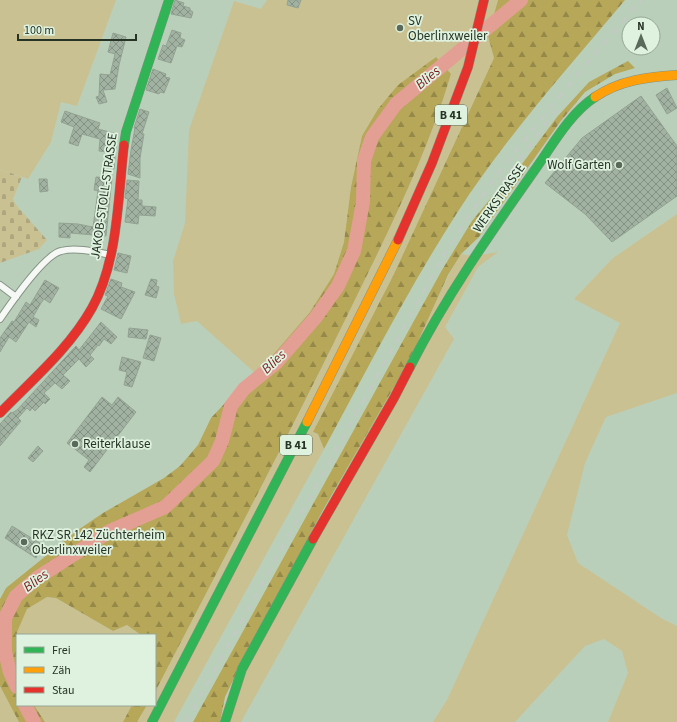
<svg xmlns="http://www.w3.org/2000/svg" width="677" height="722" font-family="'Source Sans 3',sans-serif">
  <defs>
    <pattern id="forest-firs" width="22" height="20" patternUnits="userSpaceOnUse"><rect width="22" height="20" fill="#b7a758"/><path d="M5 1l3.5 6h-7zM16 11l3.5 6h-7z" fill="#958949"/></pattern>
    <pattern id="cemetery-stones" width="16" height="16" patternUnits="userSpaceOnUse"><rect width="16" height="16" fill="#cac192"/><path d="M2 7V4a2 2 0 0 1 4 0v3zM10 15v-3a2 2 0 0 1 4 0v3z" fill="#ada67e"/></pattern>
    <pattern id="building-cross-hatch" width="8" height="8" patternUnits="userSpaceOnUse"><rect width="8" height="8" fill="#a2b2a2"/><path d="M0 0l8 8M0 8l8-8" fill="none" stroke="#849284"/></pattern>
  </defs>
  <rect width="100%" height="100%" fill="#bacfba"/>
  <path fill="#cac192" d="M0,0H116L77,106L61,102L51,142L28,179L0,169Z
    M267,0H498L488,36L494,58L393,276L313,433L318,434L324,449L174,722H137L147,705H155V692C220,566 286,441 348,314C385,238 427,156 451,74L435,57L362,136L351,187L344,242L334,274L310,312L266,363L254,372L197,321L181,324L174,294L173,261L185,223L189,130L234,1L261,9Z
    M677,214V393L606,417L585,463L567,535L578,563L661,618L677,626V722H608L628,673L622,651L604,639L585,646L515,722H433L447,700L620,323L574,299L613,258Z
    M498,252L478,267L445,327L454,339L241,722H220C230,677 256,637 278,596C318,519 361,443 404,368C425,331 438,290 461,254L474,256Z
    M47,597L56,598L113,631L127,625L141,635H17L16,632L27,609Z
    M0,686L19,722H0Z
    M34,705H132L123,722H45Z"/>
  <path fill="url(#forest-firs)" d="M498,0H625C567,69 506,137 457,213C408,289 367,370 324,449L318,434L313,432L393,276L494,58L488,36Z
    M436,57L451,74C427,156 385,238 348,314C286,441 220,566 155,692V635H141L127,625L113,631L56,598L47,597L27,609L17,632V705H34L45,722H19L0,686V599L6,588L78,530L103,513L164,478L180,466L198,445L211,418L254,372L266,363L310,312L334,274L344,242L351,187L362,136L378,109L398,85Z
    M628,61L635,68L615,74L585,92L560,122L479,237L461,254L448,275L410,359L323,510L239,668L225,697L220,722H193L442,270L472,221L491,198L507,184L557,117L589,82Z
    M132,705H147L137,722H123Z"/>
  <path fill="url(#cemetery-stones)" d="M0,169L22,177L13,199L17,206L47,240L39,249L0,263Z"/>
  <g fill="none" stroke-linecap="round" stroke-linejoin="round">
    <path stroke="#e49f94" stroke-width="14" d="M17,687L10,672L5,652V618L16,596L37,578L110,531L165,507L213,461L222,441L231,406L244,389L277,362L316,317L338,286L354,251L363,202L364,161L372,137L396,104L521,0
      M25,705L34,722"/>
  </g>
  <path fill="url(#building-cross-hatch)" stroke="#93a393" d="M175,0L184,3L183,6L190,8V10L193,12L191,18L171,14Z
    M288,0H301L298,8L287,5Z
    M172,30L181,33L180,38L185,40L182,47L177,46L171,63L158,59L163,45L166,46Z
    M113,33L126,37L119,65L115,89L103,90L107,102L99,104L96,97L99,96L100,74L110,75L115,54L108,52Z
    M153,69L166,74L165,77L170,78L164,93L160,92L159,94L146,90Z
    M667,88L677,108L667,114L656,95Z
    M641,96L677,146V196L612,242L585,214L545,183L582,138Z
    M140,109L149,112L142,134H144L140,158V178L128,174L131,150L135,128H134Z
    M65,111L100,123L98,129L117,134L114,169L105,166L107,152L99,151L100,139L82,134L78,146L69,143L74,127L61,122Z
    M96,177L112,178L106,236L70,233V238L59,237V223L78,224L93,227L98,191L94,190Z
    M39,179H47L48,191L40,192Z
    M127,180L139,181L138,200H142V206L156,207L155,216L139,215L138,224L125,222L128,199L125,198Z
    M118,253L131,256L127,273L114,270Z
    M111,279L122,283L121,287L135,292L121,319L101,309L108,296L105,295Z
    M151,279L157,280L156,286L159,287L156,298L145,295Z
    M45,280L59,288L50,303L44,299L41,303L33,317L39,320L36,327L29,322L16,342L9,337L0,352V338L12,321L14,322L26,302L30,305Z
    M101,322L117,337L111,344L104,339L99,346L98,345L90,355L94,359L86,367L79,359L63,375L70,381L62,389L55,383L44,393L50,399L45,404L44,402L35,411L32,408L30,411L27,408L18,418L21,421L0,446V424L11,412L12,413L17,410L76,346L79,350Z
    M129,328L148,330L146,339L128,337Z
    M150,335L161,338L154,361L143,358Z
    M122,357L141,362L132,387L124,385L127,372L119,370Z
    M102,397L112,405L118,397L136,412L90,472L84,467L89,460L67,443Z
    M38,446L43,451L33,462L28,458Z
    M12,526L43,545L36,558L5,538Z"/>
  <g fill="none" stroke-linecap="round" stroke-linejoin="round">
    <g stroke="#859485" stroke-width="8">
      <path id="street" d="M0,285L16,297
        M0,319C11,303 44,255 61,251C76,247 96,252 111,255"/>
    </g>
    <g stroke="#859485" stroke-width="10">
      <path id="fast" d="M124,145L126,132L169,0
        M410,367C445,298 489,235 534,171C552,146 569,114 595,97
        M152,722L307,422
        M225,722L242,669L313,539"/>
    </g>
    <g stroke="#859485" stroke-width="10">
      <path id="slow" d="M595,97C620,80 648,77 677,75
        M307,422L398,240"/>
    </g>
    <g stroke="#859485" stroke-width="10">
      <path id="jam" d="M398,240L432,163L468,67L484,0
        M0,413C32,380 69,349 92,308C118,262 118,197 124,145
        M313,539L394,398L410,367"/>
    </g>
    <use href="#street" stroke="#f5f8f5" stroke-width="6"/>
    <use href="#fast" stroke="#30b455" stroke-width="9"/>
    <use href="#slow" stroke="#ff9f0a" stroke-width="9"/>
    <use href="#jam" stroke="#e5322d" stroke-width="9"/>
    <path stroke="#c3c9c3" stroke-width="2.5" stroke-dasharray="7 7" stroke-linecap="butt" d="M502,182L560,105
      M186,722L436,269C457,234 478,200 503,167C547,110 594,55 641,0"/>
  </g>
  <g fill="#5a6a5a" stroke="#dff2df" stroke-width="1.5">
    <circle cx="400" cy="28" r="4"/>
    <circle cx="619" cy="165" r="4"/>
    <circle cx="75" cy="444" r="4"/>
    <circle cx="24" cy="542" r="4"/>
  </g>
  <g text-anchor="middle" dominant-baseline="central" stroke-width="3.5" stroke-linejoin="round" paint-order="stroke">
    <g fill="#dff2df" stroke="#5e6d5e" stroke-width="1">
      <rect x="435" y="105" width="32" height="20" rx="3"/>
      <rect x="280" y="435" width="32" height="20" rx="3"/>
    </g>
    <g font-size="12" font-weight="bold" fill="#263426">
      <text x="451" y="115">B 41</text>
      <text x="296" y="445">B 41</text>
    </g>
    <g font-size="13" fill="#263426" stroke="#dff2df" text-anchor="start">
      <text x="408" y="21">SV<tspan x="408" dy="15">Oberlinxweiler</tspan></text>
      <text x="611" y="165" text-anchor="end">Wolf Garten</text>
      <text x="83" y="444">Reiterklause</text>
      <text x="32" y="535">RKZ SR 142 Züchterheim<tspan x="32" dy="15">Oberlinxweiler</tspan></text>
    </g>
    <g font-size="13" fill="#263426" stroke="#dff2df">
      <text transform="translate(104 196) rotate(-82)">JAKOB-STOLL-STRASSE</text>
      <text transform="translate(499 198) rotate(-55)">WERKSTRASSE</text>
    </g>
    <g font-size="14" font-style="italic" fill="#7a1a1d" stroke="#dff2df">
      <text transform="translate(428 78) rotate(-40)">Blies</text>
      <text transform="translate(274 362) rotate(-43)">Blies</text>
      <text transform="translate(36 581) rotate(-37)">Blies</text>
    </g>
  </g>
  <rect x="16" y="634" width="140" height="72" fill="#dff2df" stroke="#95a695"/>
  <rect x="24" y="647" width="20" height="6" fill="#30b455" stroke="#95a695"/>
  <text x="52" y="654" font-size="12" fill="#263426">Frei</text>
  <rect x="24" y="667" width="20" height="6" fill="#ff9f0a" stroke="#95a695"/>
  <text x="52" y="674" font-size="12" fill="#263426">Zäh</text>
  <rect x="24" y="687" width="20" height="6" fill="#e5322d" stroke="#95a695"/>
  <text x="52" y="694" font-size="12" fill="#263426">Stau</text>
  <g transform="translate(641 36)"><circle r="19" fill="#dff2df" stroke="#95a695"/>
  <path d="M0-3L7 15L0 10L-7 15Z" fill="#5a6a5a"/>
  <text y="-6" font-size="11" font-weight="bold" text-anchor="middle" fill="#263426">N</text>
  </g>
  <path d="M18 34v6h118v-6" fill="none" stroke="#263426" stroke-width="2"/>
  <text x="24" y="34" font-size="12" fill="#263426" stroke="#dff2df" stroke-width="3" paint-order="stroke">100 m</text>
</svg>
